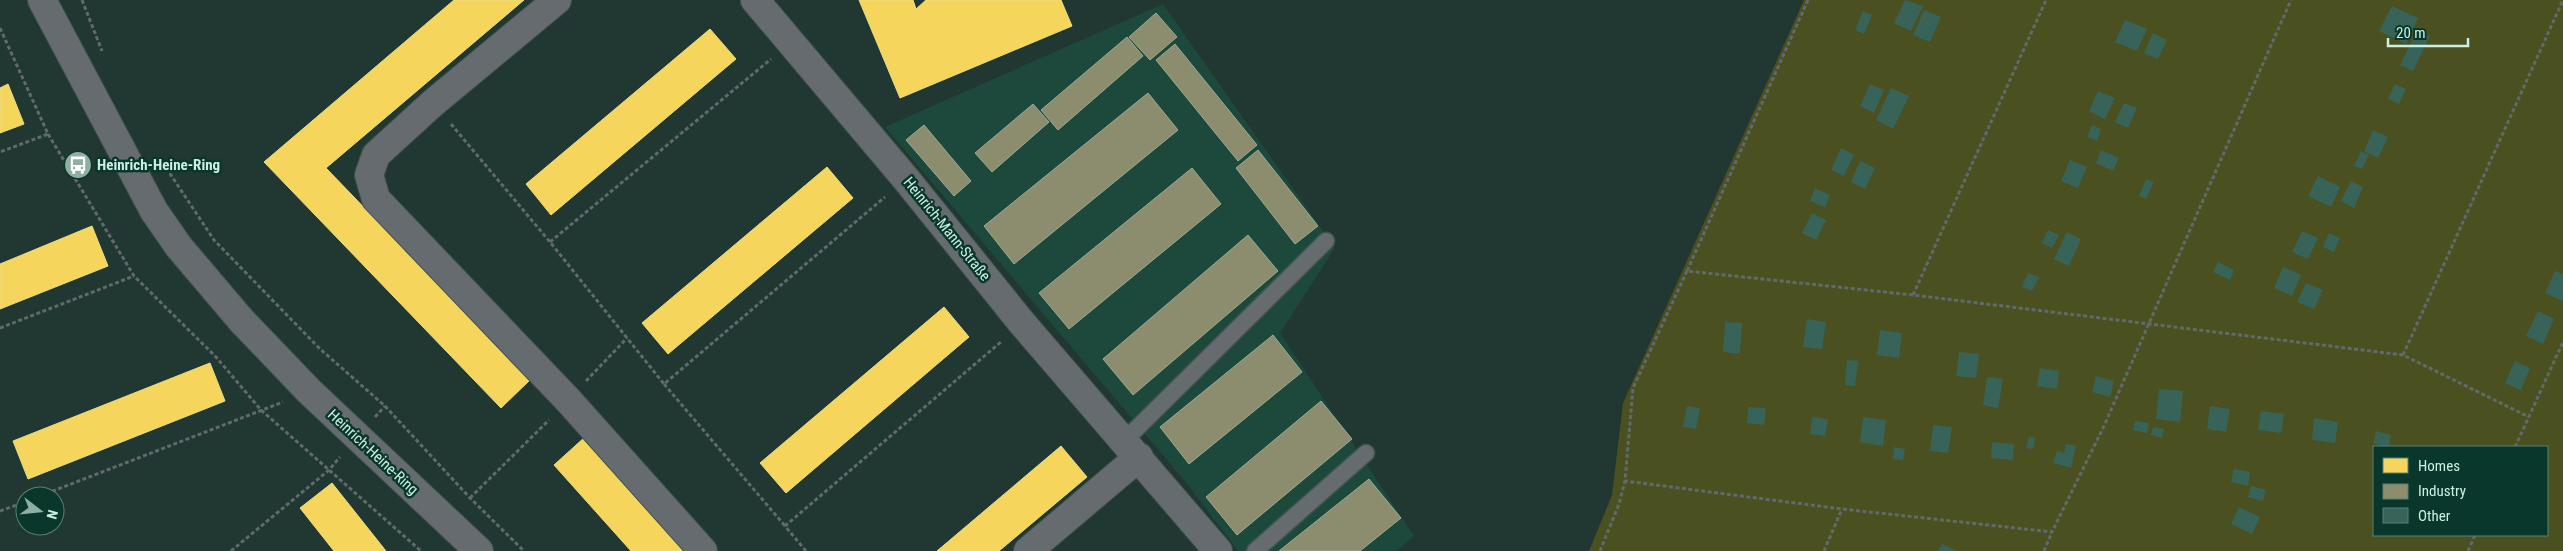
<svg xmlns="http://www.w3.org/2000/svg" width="2563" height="551" font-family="'Roboto Condensed',sans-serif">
  <rect width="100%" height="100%" fill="#213731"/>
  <path fill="#1c493b" d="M1163,4L1335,248L1280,333L1414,536L1396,551H1238L1184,480L885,127Z"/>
  <path fill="#4b5021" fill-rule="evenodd" d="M1804,0H2563V551H1589L1612,495L1623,403ZM2374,447H2547V535H2374Z"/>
  <path fill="#f6d55c" stroke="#e9dd84" d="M454,0H524L326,168L530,380L501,408L264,162Z
    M859,0H913L916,9L926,0H1061L1072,26L900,98Z
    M710,29L736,59L551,215L526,184Z
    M8,84L24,124L0,133V88Z
    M827,167L853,198L668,354L642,323Z
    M92,226L108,266L0,309V264Z
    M944,307L969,337L786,493L760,463Z
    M210,363L225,401L28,479L13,441Z
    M585,437L687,551H631L554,465Z
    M1061,446L1087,477L999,551H937Z
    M332,483L386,551H334L300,508Z"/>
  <path fill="#8c8c6e" stroke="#9faa91" d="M1156,13L1177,37L1150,60L1129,37Z
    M1127,37L1143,56L1058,130L1041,110Z
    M1175,44L1257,145L1238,161L1156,60Z
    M1148,93L1178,130L1014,264L984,226Z
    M1033,104L1049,122L992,172L975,153Z
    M924,125L971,181L954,196L906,140Z
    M1258,150L1318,226L1295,244L1236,168Z
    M1192,168L1221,204L1069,329L1039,293Z
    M1248,235L1278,271L1133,395L1103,359Z
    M1273,335L1302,372L1189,464L1160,427Z
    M1321,401L1352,439L1237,535L1206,497Z
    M1369,479L1401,518L1360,551H1279Z"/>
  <path fill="#386359" d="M1905,0L1923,6L1911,31L1894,23Z
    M2392,6L2418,18L2406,44L2379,31Z
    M1924,10L1941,17L1930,42L1913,35Z
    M1863,11L1872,15L1864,34L1855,30Z
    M2125,20L2147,29L2137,51L2115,42Z
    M2417,30L2430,36L2413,71L2400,65Z
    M2153,33L2167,40L2158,59L2144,53Z
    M1870,84L1884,90L1874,113L1860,106Z
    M2395,84L2406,89L2399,104L2388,99Z
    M1891,88L1909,96L1893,129L1876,120Z
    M2098,91L2115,98L2105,119L2089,111Z
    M2124,103L2137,108L2128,128L2115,122Z
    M2092,125L2101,129L2097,141L2087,137Z
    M2373,130L2388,137L2378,158L2364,151Z
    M1841,148L1854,155L1844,176L1831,170Z
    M2101,150L2119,158L2113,171L2096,163Z
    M2361,151L2369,155L2362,169L2354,166Z
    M2070,160L2087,167L2078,188L2061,181Z
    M1860,161L1875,168L1865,189L1851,182Z
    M2318,176L2340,187L2331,207L2308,196Z
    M2146,179L2154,182L2146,199L2139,196Z
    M2351,181L2363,187L2354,208L2341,201Z
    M1815,188L1830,195L1825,207L1810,201Z
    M1812,213L1826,220L1816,240L1802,233Z
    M2048,230L2059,235L2052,248L2042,243Z
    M2302,231L2318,238L2308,259L2292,252Z
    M2067,232L2081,239L2069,266L2054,259Z
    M2329,233L2340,238L2334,252L2323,247Z
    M2218,262L2234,270L2230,280L2213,272Z
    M2283,267L2301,275L2292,296L2274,288Z
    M2555,271L2563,274V301L2545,293Z
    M2028,273L2039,277L2032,291L2022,287Z
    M2306,283L2323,290L2314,309L2297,302Z
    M2538,311L2554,319L2543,344L2526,336Z
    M1807,319L1826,322L1822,349L1803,347Z
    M1725,322L1742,323L1740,354L1723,352Z
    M1880,330L1902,333L1899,358L1877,355Z
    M1959,352L1979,354L1976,378L1956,376Z
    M1847,360L1858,361L1855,386L1845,385Z
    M2515,361L2530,368L2521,390L2505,383Z
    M2040,368L2059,371L2057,389L2037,386Z
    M2096,376L2114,381L2110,397L2092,392Z
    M1987,377L2003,379L1998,408L1983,405Z
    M2159,389L2183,391L2180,422L2156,419Z
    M1687,406L1700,408L1696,429L1683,427Z
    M2210,406L2230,409L2226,432L2207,429Z
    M1748,407L1766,408L1764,425L1747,423Z
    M2261,411L2284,414L2281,433L2258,430Z
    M1812,417L1828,419L1825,436L1810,434Z
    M1863,417L1886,420L1883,446L1860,442Z
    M2314,418L2338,422L2335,443L2312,440Z
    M2135,421L2149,423L2147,433L2133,430Z
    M1933,425L1952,427L1948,453L1930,451Z
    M2153,427L2164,429L2162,438L2151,435Z
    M2376,431L2391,435L2389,447L2373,443Z
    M2029,437L2035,438L2033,449L2026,448Z
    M1992,442L2014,444L2013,460L1991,458Z
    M2066,444L2076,446L2071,468L2053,463L2057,451L2064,453Z
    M1894,447L1905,449L1903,460L1893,459Z
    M2234,469L2250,472L2248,486L2231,482Z
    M2251,486L2266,490L2263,501L2248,497Z
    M2239,507L2260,517L2252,534L2231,524Z
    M1942,544L1957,551H1938Z"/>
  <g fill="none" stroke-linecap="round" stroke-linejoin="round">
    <g stroke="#3e534c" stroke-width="19">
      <path id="service" d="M1125,440L1326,241
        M1255,551L1366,453"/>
    </g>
    <g stroke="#3e534c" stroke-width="30">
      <path id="minor" d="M42,0L154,211L179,247L241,320L309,391L479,551
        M557,0L433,103L376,155L369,175L376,199L568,400L703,551
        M755,0L906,179L1022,323L1218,551
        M1028,551L1139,457"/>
    </g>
    <path stroke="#616a6b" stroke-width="3" stroke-dasharray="4 2.5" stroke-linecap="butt" d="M82,0L102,51
      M1808,0L1687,271L1913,295L2403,355L2529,417
      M0,28L48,134L0,152
      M451,124L550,242L664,384L885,197
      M48,134L134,276L216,357L261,410L421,551
      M159,157L214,240L319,348L385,406L470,498L524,551
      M550,242L771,59
      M1687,271L1633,388L1625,481L1842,509L2052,532L2103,428L2291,0
      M1913,295L2046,0
      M0,328L134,276
      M2403,355L2563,0
      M586,381L627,338
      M664,384L785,526
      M375,417L385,406
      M2515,447L2563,342
      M40,496L283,402
      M470,498L549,420
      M0,511L25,502
      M231,551L329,470L340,457
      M806,551L785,526L1002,341
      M1600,551L1619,504L1625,481
      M1824,551L1842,509
      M2044,551L2052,532
      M2468,551L2475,535"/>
    <use href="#service" stroke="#666b70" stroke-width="16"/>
    <use href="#minor" stroke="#666b70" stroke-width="28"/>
  </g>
  <defs>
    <g id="bus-disc" transform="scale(1.4375)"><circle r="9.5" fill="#8fafa4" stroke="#0a372b"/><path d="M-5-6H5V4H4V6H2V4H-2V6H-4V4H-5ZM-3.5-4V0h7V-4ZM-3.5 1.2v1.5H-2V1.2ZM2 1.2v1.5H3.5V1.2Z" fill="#fff"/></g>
  </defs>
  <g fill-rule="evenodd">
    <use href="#bus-disc" x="78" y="165"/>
  </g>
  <g text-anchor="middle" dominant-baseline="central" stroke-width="5" stroke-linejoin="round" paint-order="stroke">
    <g font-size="15" font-weight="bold" fill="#caf0e2" stroke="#0a372b" text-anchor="start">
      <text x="97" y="165">Heinrich-Heine-Ring</text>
    </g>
    <g font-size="15" fill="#caf0e2" stroke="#0a372b">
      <text transform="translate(947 229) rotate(51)">Heinrich-Mann-Straße</text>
      <text transform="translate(373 452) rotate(43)">Heinrich-Heine-Ring</text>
    </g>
  </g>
  <rect x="2373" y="446" width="175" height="90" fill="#0a372b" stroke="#578174"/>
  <rect x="2383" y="458" width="25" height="15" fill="#f6d55c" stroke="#578174"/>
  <text x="2418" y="471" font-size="15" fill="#caf0e2">Homes</text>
  <rect x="2383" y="484" width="25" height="15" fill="#8c8c6e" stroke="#578174"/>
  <text x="2418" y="496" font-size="15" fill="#caf0e2">Industry</text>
  <rect x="2383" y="508" width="25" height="15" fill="#386359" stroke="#578174"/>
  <text x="2418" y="521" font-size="15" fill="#caf0e2">Other</text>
  <g transform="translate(40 511) rotate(106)"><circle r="24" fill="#0a372b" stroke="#578174"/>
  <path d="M0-4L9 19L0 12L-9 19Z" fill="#8fafa4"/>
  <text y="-8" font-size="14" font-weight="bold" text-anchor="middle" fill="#caf0e2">N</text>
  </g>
  <path d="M2388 38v8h80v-8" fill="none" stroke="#caf0e2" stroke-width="2.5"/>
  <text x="2396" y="38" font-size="15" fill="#caf0e2" stroke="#0a372b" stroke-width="4" paint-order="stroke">20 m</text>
</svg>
